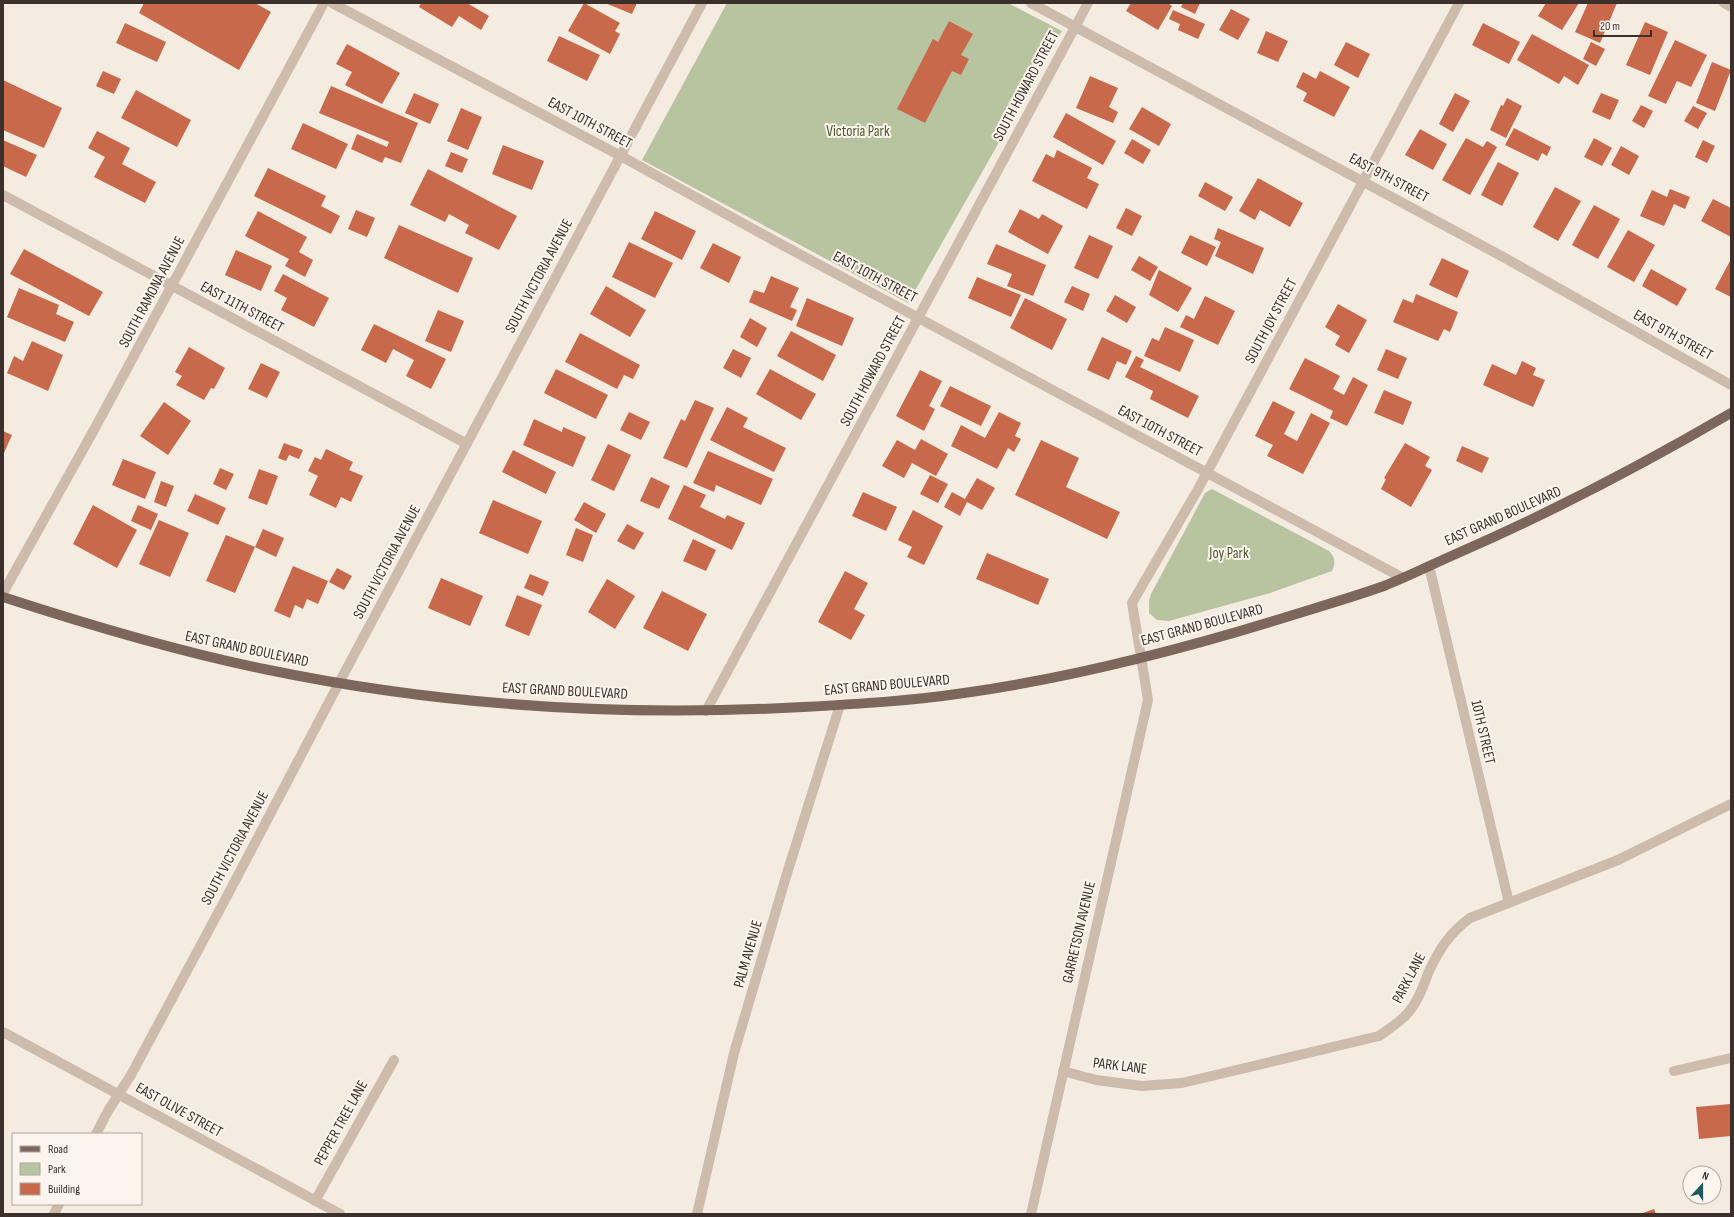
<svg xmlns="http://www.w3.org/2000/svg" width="1734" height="1217" font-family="'Sofia Sans Condensed',sans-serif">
  <rect width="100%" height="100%" fill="#f4ebe1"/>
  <path fill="#b8c4a0" d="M727,3H1008L1062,31L908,303L642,160Z
    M1212,489L1329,551C1335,557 1336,563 1332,571L1270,593L1169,621L1157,620L1149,613V601L1151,594L1205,493Z"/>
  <path fill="#c8694b" d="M144,3H255L271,12L239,70L139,13Z
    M421,3H467L489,16L481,30L459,16L452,27L419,7Z
    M584,3L620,23L615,31L620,34L610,54L568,31Z
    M605,3H637L632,14Z
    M1131,3H1168L1172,6L1158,30L1126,11Z
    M1183,3H1200L1195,14L1181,7Z
    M1546,3H1579L1562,30L1538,16Z
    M1588,3H1617L1600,43L1575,32Z
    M1231,9L1250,19L1238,40L1219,30Z
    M1173,10L1205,24L1198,39L1178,30L1180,24L1169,19Z
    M949,21L973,34L961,55L969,59L961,75L952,71L925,123L897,109L933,39L938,42Z
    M1645,22L1668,32L1650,75L1626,65Z
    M125,23L166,42L157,62L116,43Z
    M1483,23L1520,42L1509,64L1472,45Z
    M1266,31L1288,41L1278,62L1257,53Z
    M1532,34L1589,65L1578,85L1564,76L1559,84L1517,60Z
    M559,36L600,55L587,81L547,61Z
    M1675,40L1707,55L1691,87L1677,81L1666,104L1648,96Z
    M1346,42L1370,54L1358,78L1334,65Z
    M1591,42L1605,49L1596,66L1583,59Z
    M347,44L400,73L382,104L345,85L352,72L336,64Z
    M1712,62L1731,70L1715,111L1696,103Z
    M103,71L121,79L114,94L96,86Z
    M1320,71L1350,87L1334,117L1303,101L1307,93L1296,87L1303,72L1316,79Z
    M1090,76L1118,88L1109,107L1118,112L1113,123L1076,108Z
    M3,80L62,108L44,148L3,130Z
    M331,86L418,123L401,163L385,157L382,163L351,149L357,134L387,147L389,142L319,113Z
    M136,90L191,120L177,147L121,118Z
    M414,93L439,104L430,124L405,113Z
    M1455,93L1470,101L1453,132L1439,124Z
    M1601,93L1619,100L1610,120L1592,112Z
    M1507,98L1522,106L1506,138L1490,130L1501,105L1503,106Z
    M1641,105L1653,111L1644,128L1632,121Z
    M1693,106L1707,113L1698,129L1684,121Z
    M1142,107L1171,124L1159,146L1129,129Z
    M461,108L482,117L468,150L447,141Z
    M1066,113L1116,141L1103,165L1053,137Z
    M303,123L348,144L336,169L291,149Z
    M1514,128L1551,147L1547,156L1542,153L1538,161L1505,145Z
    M1420,129L1447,144L1433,170L1405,155Z
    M97,131L130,148L122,164L156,182L145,203L94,177L105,157L88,148Z
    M1466,138L1483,147L1487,141L1497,147L1470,195L1442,180Z
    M1594,138L1612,148L1602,166L1584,157Z
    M1132,139L1151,150L1143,164L1124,153Z
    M3,140L37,155L26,177L3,166Z
    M1703,140L1715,146L1707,163L1695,157Z
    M503,145L544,161L532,190L492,174Z
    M1621,146L1639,156L1629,175L1611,165Z
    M1057,150L1092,168L1087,178L1099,184L1087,209L1032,181L1046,154L1054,158Z
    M451,152L468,159L462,173L445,166Z
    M1498,162L1519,173L1502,206L1481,195Z
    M268,168L326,196L321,206L340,216L331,234L254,196Z
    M428,169L517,216L499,250L465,233L469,225L449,214L445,222L410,205Z
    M1258,178L1303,203L1290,227L1260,210L1255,220L1239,211Z
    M1205,182L1233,197L1225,211L1198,196Z
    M1555,187L1581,201L1558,241L1533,227Z
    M1670,189L1690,197L1685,209L1674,204L1664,226L1640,216L1652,190L1667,197Z
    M1713,199L1731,208V237L1701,221Z
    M1594,205L1620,219L1598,259L1572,245Z
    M1126,208L1142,216L1132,236L1116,228Z
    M1020,209L1039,219L1042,214L1063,226L1048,254L1008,232Z
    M356,210L375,218L367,237L348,229Z
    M258,211L307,237L299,252L313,260L305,277L285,266L289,259L245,236Z
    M655,211L696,231L682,260L641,239Z
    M399,225L473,258L458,293L384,258Z
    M1218,228L1264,248L1253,274L1215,256L1221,242L1214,239Z
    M1628,230L1655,245L1634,282L1607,267Z
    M1089,235L1113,246L1098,279L1074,268Z
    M1190,235L1216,247L1207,266L1181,253Z
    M629,242L673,263L655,298L612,277Z
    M713,243L741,257L729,283L700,268Z
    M996,244L1046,265L1033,296L1007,286L1012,274L987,264Z
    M24,249L103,292L89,316L10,274Z
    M236,250L272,266L261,291L225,275Z
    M1139,256L1158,267L1150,281L1131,270Z
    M1442,258L1469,271L1457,298L1429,285Z
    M1731,259V297L1715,289Z
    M1651,269L1687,289L1677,306L1642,286Z
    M1159,270L1192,288L1178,312L1149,295Z
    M283,274L329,298L314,327L281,310L287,298L274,291Z
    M771,276L799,288L790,307L797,310L792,321L749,302L754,290L764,293Z
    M977,277L1021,295L1011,317L968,298Z
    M606,286L646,310L630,337L590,314Z
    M1072,286L1090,294L1083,311L1064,302Z
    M19,288L59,305L56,314L74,322L65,342L7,317Z
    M1416,294L1458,312L1450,332L1444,329L1438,341L1393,322L1403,299L1413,303Z
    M1115,295L1136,307L1127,323L1106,311Z
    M1205,296L1235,311L1218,345L1180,327L1186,315L1194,319Z
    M807,298L854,318L842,346L796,326Z
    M1025,298L1067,319L1052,350L1010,328Z
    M1338,304L1367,320L1349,353L1335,345L1340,336L1325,327Z
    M438,310L464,321L451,352L425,341Z
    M750,318L767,328L757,347L740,337Z
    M374,324L446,359L431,389L406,376L414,360L393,349L386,363L361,350Z
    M1165,327L1194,340L1180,372L1144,356L1152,338L1159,341Z
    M791,331L836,355L823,381L777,356Z
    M580,333L640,365L633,379L624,375L617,389L565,362Z
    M1102,337L1132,351L1126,365L1117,361L1109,380L1087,370Z
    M32,341L63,355L48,391L7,373L14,356L23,361Z
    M189,347L225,368L214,389L211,388L204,400L176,385L182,376L175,372Z
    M733,349L751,358L741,378L723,368Z
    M1386,349L1407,358L1398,379L1377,370Z
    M1136,356L1144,360L1140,367L1199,396L1188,418L1150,399L1153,391L1125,377Z
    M1305,358L1340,376L1333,389L1344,395L1353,377L1368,385L1347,426L1330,418L1333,411L1289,389Z
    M1522,361L1536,368L1533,375L1545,380L1533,407L1483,385L1492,364L1516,375Z
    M261,363L280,372L267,398L248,389Z
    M556,369L608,395L596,419L544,393Z
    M770,369L816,394L801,420L756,394Z
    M920,370L942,381L929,406L935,409L924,431L896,416Z
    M950,386L991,406L981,426L940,406Z
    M1384,390L1412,402L1403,425L1374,413Z
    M695,400L714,408L687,468L663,458L681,419L685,421Z
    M1273,401L1295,412L1284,434L1297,441L1311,413L1330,423L1303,474L1267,456L1273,445L1255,436Z
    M164,402L191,421L168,455L140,436Z
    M727,407L748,418L743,427L786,448L774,472L710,440Z
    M629,412L650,422L641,440L620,430Z
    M999,412L1021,423L1015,436L1021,439L1014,452L1008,448L997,469L951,446L961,425L985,438Z
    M534,419L562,432L563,427L586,437L573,467L523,445Z
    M3,431L12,435L3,455Z
    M921,439L948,454L936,476L912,463L904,478L882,466L897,440L915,450Z
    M1041,440L1079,458L1066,487L1120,512L1107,539L1015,495Z
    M284,443L303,450L299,459L289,455L286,461L278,458Z
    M1405,443L1430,457L1425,466L1432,470L1411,507L1381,489L1386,479L1384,478Z
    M608,444L631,455L614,491L591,480Z
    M1462,446L1489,458L1482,473L1456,461Z
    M326,449L353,462L349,470L363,476L351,502L341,497L336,508L309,495L318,476L308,471L315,457L321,460Z
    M513,450L556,472L546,494L502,472Z
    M708,451L773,479L761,505L716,485L714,492L693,483Z
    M123,459L156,472L145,499L112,485Z
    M220,468L234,474L226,490L213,484Z
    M259,469L278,476L267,505L248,498Z
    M930,475L948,484L938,503L920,494Z
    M651,477L670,486L659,509L640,501Z
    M977,478L995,488L982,510L967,502L960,516L944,507L952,492L965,499Z
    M161,481L174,486L166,507L154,502Z
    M684,485L706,495L700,507L725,519L727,515L745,523L732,550L668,519Z
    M863,492L897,507L886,531L852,516Z
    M195,494L226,508L218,525L187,511Z
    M493,500L542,521L528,554L479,533Z
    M584,502L606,514L596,533L574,520Z
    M93,505L137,530L117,568L73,544Z
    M138,505L158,514L151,530L131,521Z
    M913,510L943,526L924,565L907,557L912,547L898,540Z
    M159,520L189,533L170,577L139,564Z
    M627,524L644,533L634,550L617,541Z
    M576,528L593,535L583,562L566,555Z
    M263,529L284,538L276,557L255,547L235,593L206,581L226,535L255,547Z
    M693,539L716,550L706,571L683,561Z
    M987,553L1049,579L1038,605L976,579Z
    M293,566L328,581L318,604L307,599L303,609L295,605L290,618L274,611Z
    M337,568L352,576L344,590L329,582Z
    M845,571L868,583L854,609L865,615L851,640L818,622Z
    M530,574L549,582L543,596L524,588Z
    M441,578L483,596L470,626L428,608Z
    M607,579L635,596L615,629L588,612Z
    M662,591L707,614L688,651L643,628Z
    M517,595L542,605L529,636L505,626Z
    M1731,1104V1136L1699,1139L1696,1107Z
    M1654,1209L1656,1214H1640Z"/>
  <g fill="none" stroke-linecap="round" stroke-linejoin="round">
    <path stroke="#cdbbac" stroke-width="10" d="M332,3L619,155L775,241L1403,578
      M1031,3L1505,258L1731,385
      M1724,3L1731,7
      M3,195L467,444
      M1429,566L1509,903
      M3,593L95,428L324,3
      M1141,657L1132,603L1197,491L1459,3
      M706,711L1088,3
      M1063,1071L1096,1080L1142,1086L1182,1083L1379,1036C1388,1030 1397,1024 1404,1017C1417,1005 1423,987 1429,971C1440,948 1450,933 1470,918L1618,860L1731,804
      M1674,1071L1731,1058
      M96,1134L108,1111L131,1075L226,898L339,683
      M315,1201L394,1060
      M54,1214L59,1204
      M697,1214L734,1053L788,870L840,705"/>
    <path stroke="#cdbbac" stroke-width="10" d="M339,683L702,3
      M3,1032L340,1214
      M1031,1214L1148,700L1141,657"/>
    <path stroke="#7d675c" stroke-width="10" d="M3,597C89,625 175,651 264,669C441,706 622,717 803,707C857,704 911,701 964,693C1070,678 1179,650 1280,619C1315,608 1350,598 1384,586C1409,576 1433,564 1458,553C1552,512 1642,465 1731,413"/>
  </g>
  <g text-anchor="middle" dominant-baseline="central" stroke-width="4" stroke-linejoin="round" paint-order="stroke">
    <g font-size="15" fill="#3b302b" stroke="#fbf5ee">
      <text transform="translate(1026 86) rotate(-62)">SOUTH HOWARD STREET</text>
      <text transform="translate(590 123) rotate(28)">EAST 10TH STREET</text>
      <text transform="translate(1389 178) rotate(28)">EAST 9TH STREET</text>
      <text transform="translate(539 276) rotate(-62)">SOUTH VICTORIA AVENUE</text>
      <text transform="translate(875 277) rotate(28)">EAST 10TH STREET</text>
      <text transform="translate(152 292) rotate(-62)">SOUTH RAMONA AVENUE</text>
      <text transform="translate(242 307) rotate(28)">EAST 11TH STREET</text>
      <text transform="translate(1271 321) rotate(-62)">SOUTH JOY STREET</text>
      <text transform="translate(1673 335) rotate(29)">EAST 9TH STREET</text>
      <text transform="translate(873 371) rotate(-62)">SOUTH HOWARD STREET</text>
      <text transform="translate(1160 431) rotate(28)">EAST 10TH STREET</text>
      <text transform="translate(1503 516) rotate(-24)">EAST GRAND BOULEVARD</text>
      <text transform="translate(387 562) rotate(-62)">SOUTH VICTORIA AVENUE</text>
      <text transform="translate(1202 625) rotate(-15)">EAST GRAND BOULEVARD</text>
      <text transform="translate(247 649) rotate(12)">EAST GRAND BOULEVARD</text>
      <text transform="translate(887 685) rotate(-5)">EAST GRAND BOULEVARD</text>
      <text transform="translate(565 691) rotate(3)">EAST GRAND BOULEVARD</text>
      <text transform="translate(1483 732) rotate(77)">10TH STREET</text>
      <text transform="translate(235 848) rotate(-62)">SOUTH VICTORIA AVENUE</text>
      <text transform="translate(1079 932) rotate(-77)">GARRETSON AVENUE</text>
      <text transform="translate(748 954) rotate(-74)">PALM AVENUE</text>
      <text transform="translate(1409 978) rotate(-62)">PARK LANE</text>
      <text transform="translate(1120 1066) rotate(7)">PARK LANE</text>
      <text transform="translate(179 1110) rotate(29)">EAST OLIVE STREET</text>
      <text transform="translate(341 1123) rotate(-61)">PEPPER TREE LANE</text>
    </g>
    <g font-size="15" fill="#4a5a2e" stroke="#fbf5ee">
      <text x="858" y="131">Victoria Park</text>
      <text x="1229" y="553">Joy Park</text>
    </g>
  </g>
  <rect width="1734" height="1217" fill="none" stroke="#3b302b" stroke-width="8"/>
  <rect x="12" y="1133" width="130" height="72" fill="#fbf5ee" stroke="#aea6a0"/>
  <rect x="20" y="1146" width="20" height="6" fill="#7d675c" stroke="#aea6a0"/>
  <text x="48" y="1153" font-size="12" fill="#3b302b">Road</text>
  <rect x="20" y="1163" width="20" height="12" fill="#b8c4a0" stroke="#aea6a0"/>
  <text x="48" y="1173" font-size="12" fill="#3b302b">Park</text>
  <rect x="20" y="1183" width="20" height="12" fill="#c8694b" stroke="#aea6a0"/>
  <text x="48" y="1193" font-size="12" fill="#3b302b">Building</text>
  <g transform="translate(1702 1185) rotate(21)"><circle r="19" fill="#fbf5ee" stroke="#aea6a0"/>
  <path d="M0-3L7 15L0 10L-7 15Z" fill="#1f5a5e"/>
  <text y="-6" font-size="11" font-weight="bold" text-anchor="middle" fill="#3b302b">N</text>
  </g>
  <path d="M1594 30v6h57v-6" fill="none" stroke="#3b302b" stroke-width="2"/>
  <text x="1600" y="30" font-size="12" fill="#3b302b" stroke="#fbf5ee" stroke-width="3" paint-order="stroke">20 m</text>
</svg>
